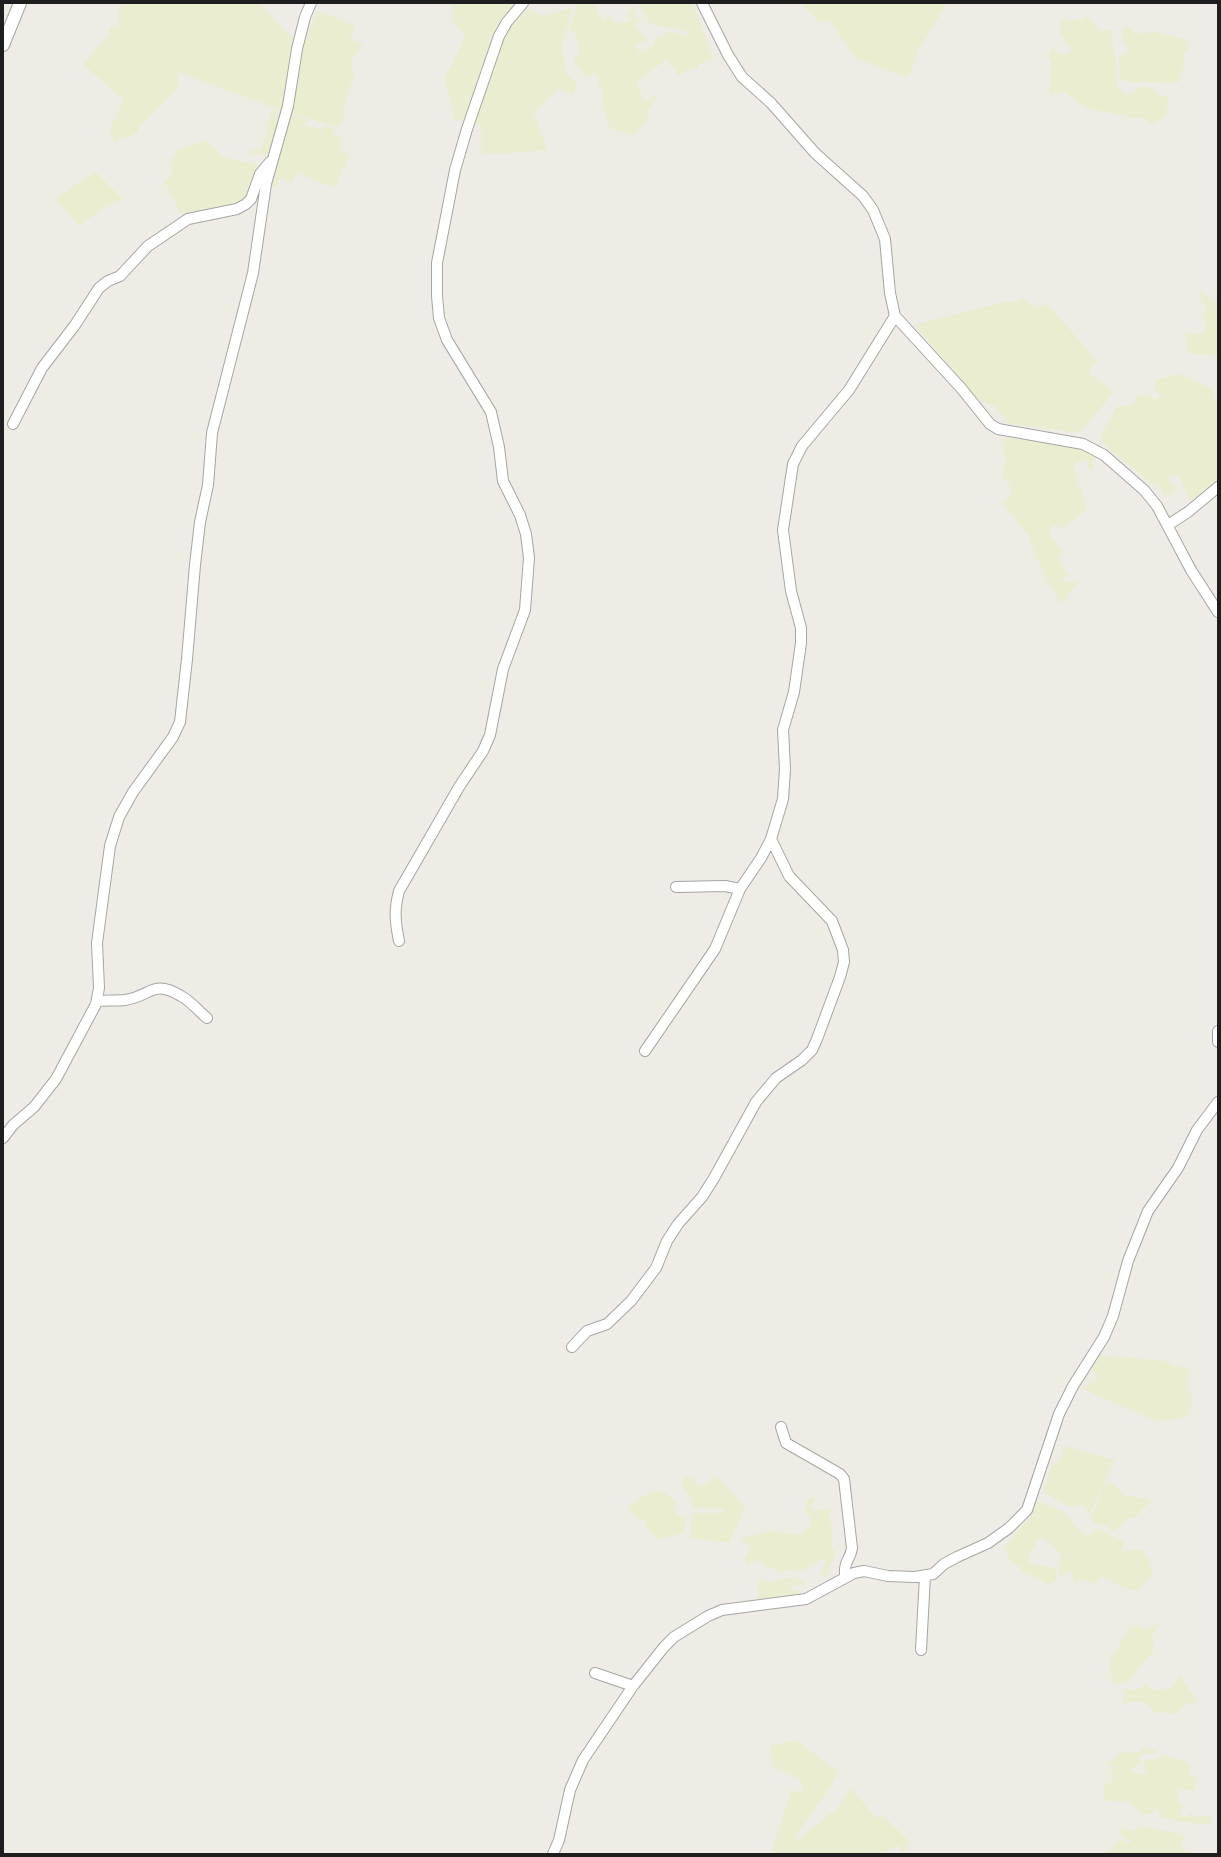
<svg xmlns="http://www.w3.org/2000/svg" width="1221" height="1857" font-family="'IBM Plex Sans',sans-serif">
  <rect width="100%" height="100%" fill="#efece5"/>
  <path fill="#ebedd0" d="M126,3H259L291,37L306,40L317,10L355,26L350,35L354,41L362,43L360,50L351,59L354,76L344,103L345,118L337,127L281,110L177,72L179,87L139,127L138,132L114,143L110,129L123,100L83,64L107,36L111,26L119,28V8Z
    M444,3H514L544,16L573,7L562,45L566,74L578,85L573,95L558,89L534,113L547,150L500,154L481,153V126L455,119L444,79L466,35L452,22L453,6L443,4Z
    M585,3L595,5L597,3V8L602,22L607,20L605,15L610,14L612,20L618,24L620,21L626,23L632,20L628,15L634,4L636,6L635,9H637L634,15L640,21L635,27L648,39L636,45L639,52L654,45L655,38L670,32L689,36L690,32L650,24L642,9L641,3H693L713,58L698,65V69H693L678,75L667,59L637,82L644,101L659,94L648,111V119L634,136L610,128L601,98L602,88L597,83L600,79L595,73L586,77L573,60L579,54L576,32L569,30L577,5Z
    M790,3H947L920,48L909,76H902L855,58L830,21L819,22L802,4L790,5Z
    M1088,16L1100,31L1112,29L1113,48L1116,59L1117,85L1125,95L1143,86L1153,89L1159,96L1163,97L1166,95L1169,98L1167,110L1164,111L1167,113L1166,116L1154,124H1151L1141,117L1132,119L1120,114L1118,93L1119,115L1085,108L1065,92L1049,95L1051,62L1047,55L1053,46L1059,54L1068,53L1072,50L1060,34V20L1070,19L1081,20Z
    M1126,26L1134,30L1133,32L1137,35L1141,31L1144,33L1159,32L1186,40L1189,47L1182,59L1185,62L1178,83L1127,82L1120,77L1119,57L1129,50L1122,40L1121,31Z
    M272,109L309,120L302,125L317,128L318,131L325,126L335,129L334,132L341,138L338,144L342,145L340,149L350,156L335,188L297,173L292,183L280,179L276,187L261,181L244,204L183,218L164,181L172,175L171,161L177,150L205,140L225,158L263,166L265,155L250,154L253,150H261Z
    M96,172L123,199L106,207L84,222L80,228L63,206L55,200L76,184Z
    M1200,290L1213,300L1218,299V356L1187,353L1186,333L1202,334L1207,324L1202,314L1208,310L1201,301Z
    M1021,297L1036,308L1047,304L1098,361L1090,368L1089,373L1110,388L1113,393L1080,433L1008,423L995,406L980,401L914,325L1000,303L1019,301Z
    M1178,374L1214,389L1213,398L1218,401V479L1190,502L1179,476L1170,475L1168,478L1171,483H1175L1176,489L1165,496L1157,483L1153,485L1105,445L1100,437L1116,407L1133,404L1136,397L1148,395L1156,400L1160,395L1154,390L1156,380Z
    M1003,438L1075,442L1097,454L1092,463L1094,470H1089L1087,461L1075,462V473L1087,509L1062,529L1055,525L1049,529L1050,535L1063,552L1059,558L1062,564H1064L1063,568L1070,575L1065,577L1064,582L1079,580V582L1068,594L1069,596L1061,604L1050,586L1026,533L1013,516L1001,503L1003,500H1008L1011,494L1009,482L1002,479L1005,462Z
    M1098,1355L1166,1361L1173,1366L1189,1368L1187,1386L1193,1400L1187,1416L1180,1419L1157,1421L1097,1396L1082,1387L1095,1382L1097,1374L1091,1370Z
    M1065,1446L1115,1460L1089,1515L1087,1509L1083,1506L1075,1505L1069,1507L1043,1492L1052,1465L1058,1463Z
    M715,1475L746,1507L729,1543L690,1538L692,1513H724L721,1508H693L691,1497L681,1487L684,1476L694,1478L695,1483L698,1486L710,1483L711,1478Z
    M1112,1482L1124,1495L1152,1500L1134,1518H1130L1114,1531L1107,1526L1093,1523L1091,1517L1105,1483Z
    M653,1491L665,1492L676,1503L675,1511L682,1518L686,1516L684,1533L658,1540L645,1525L646,1519H638L627,1506Z
    M816,1497L811,1509L818,1511L830,1508L832,1537L830,1546L836,1552L827,1577L819,1574L825,1565V1558L802,1570L793,1569L778,1573L773,1567L766,1568L761,1560L747,1565L744,1559L751,1548L740,1539L768,1531L799,1535L809,1528L810,1524V1517L805,1512L808,1498Z
    M1038,1501L1067,1514L1078,1529L1088,1536L1098,1529L1125,1542L1121,1551L1142,1550L1150,1560L1153,1576L1145,1582L1140,1590L1127,1589L1101,1577L1094,1584L1079,1578L1074,1584L1073,1576L1070,1571L1059,1577L1060,1554L1053,1545L1040,1538L1029,1555V1563L1056,1568V1581L1048,1585L1040,1579L1021,1572L1022,1567L1016,1566L1008,1559L1009,1552L1003,1549L1032,1515Z
    M795,1577L806,1583L804,1586L794,1585L789,1589V1591L793,1589L807,1595L758,1605V1582L762,1579L768,1582Z
    M1162,1621L1152,1636L1154,1650L1127,1683L1113,1684L1110,1662L1129,1627L1138,1625L1146,1630Z
    M1179,1675L1199,1703H1187L1178,1714L1155,1712L1148,1704L1141,1702H1131L1122,1706L1124,1688L1131,1690L1139,1689L1147,1683L1152,1690L1170,1689L1176,1682Z
    M796,1740L838,1772L831,1786L796,1836L797,1841L830,1814L836,1811L850,1788L873,1814L877,1818L884,1816L909,1841L904,1853L898,1845L883,1854H771L791,1790L804,1794L799,1778L773,1768L770,1746Z
    M1146,1747L1156,1751L1155,1755L1144,1753L1140,1756L1139,1759L1142,1761L1141,1764L1136,1765L1132,1768L1134,1773L1144,1775L1147,1774L1143,1767L1146,1760L1159,1758L1160,1754L1191,1763L1190,1777L1197,1776L1194,1791L1179,1788L1176,1795L1183,1807L1180,1812L1182,1815L1188,1817L1191,1811L1192,1817L1211,1815L1212,1825L1181,1822L1160,1817L1159,1808L1153,1810V1813L1143,1815L1127,1801H1108L1103,1797V1787L1112,1781L1113,1775L1109,1774L1116,1767L1108,1764L1120,1753L1131,1752L1134,1754Z
    M1142,1827L1179,1833L1186,1838L1181,1844L1183,1850L1186,1852L1191,1850L1192,1854H1095L1109,1851L1119,1840L1129,1843L1132,1841L1123,1838L1120,1831L1121,1828L1132,1831Z"/>
  <g fill="none" stroke-linecap="round" stroke-linejoin="round">
    <g stroke="#a5a5a5" stroke-width="12">
      <path id="minor" d="M702,3L728,55L742,77L771,103L815,153L863,196L873,210L885,239L890,293L895,316L961,388L990,424L998,429L1083,444L1104,455L1144,490L1157,506L1191,570L1218,612
        M13,424L42,368L75,325L99,288L108,281L120,276L148,246L188,219L237,209L246,204L251,199L260,174L270,162
        M1168,525L1188,512L1218,487
        M676,887L725,886L740,889
        M399,941C395,921 394,910 399,891L459,787L483,751L490,735L503,669L525,610L529,558L526,534L520,515L503,481L499,447L491,412L447,340L439,318L437,296V263L455,170L467,129L499,36L507,22L523,3
        M97,1001C106,1000 116,1001 125,1000C151,996 153,979 181,996C191,1001 198,1011 207,1018
        M1218,1031V1042
        M645,1051L715,949L740,889L761,858L771,839L783,799L785,769L783,730L794,692L801,643V628L791,591L783,530L793,464L802,446L849,390L895,316
        M3,1138L13,1125L34,1107L56,1079L96,1004L99,988L97,943L110,846L119,817L133,792L173,737L180,722L187,659L195,565L200,522L208,485L212,433L253,273L266,184L288,106L297,49L305,17L311,3
        M572,1347L587,1331L607,1324L631,1301L656,1268L667,1241L678,1224L702,1197L714,1178L756,1102L776,1078L802,1060L812,1050L817,1039L840,977L844,962L843,950L832,921L789,876L771,839
        M781,1427L786,1443L840,1474L844,1479L852,1548C850,1561 844,1559 845,1576
        M921,1650L925,1576
        M595,1673L633,1686
        M553,1854L559,1840L570,1790L583,1760L633,1686L664,1647L674,1637L708,1616L722,1610L806,1599L854,1573L864,1571L888,1576L915,1577L933,1574L944,1564L957,1557L988,1543L1009,1528L1027,1510L1059,1414L1073,1386L1104,1337L1113,1316L1128,1261L1148,1211L1178,1168L1197,1130L1218,1102"/>
    </g>
    <g stroke="#a5a5a5" stroke-width="14">
      <path id="tertiary" d="M3,45L20,3"/>
    </g>
    <use href="#minor" stroke="#fff" stroke-width="10"/>
    <use href="#tertiary" stroke="#fff" stroke-width="12"/>
  </g>
  <rect width="1221" height="1857" fill="none" stroke="#1e1e1e" stroke-width="8"/>
</svg>
